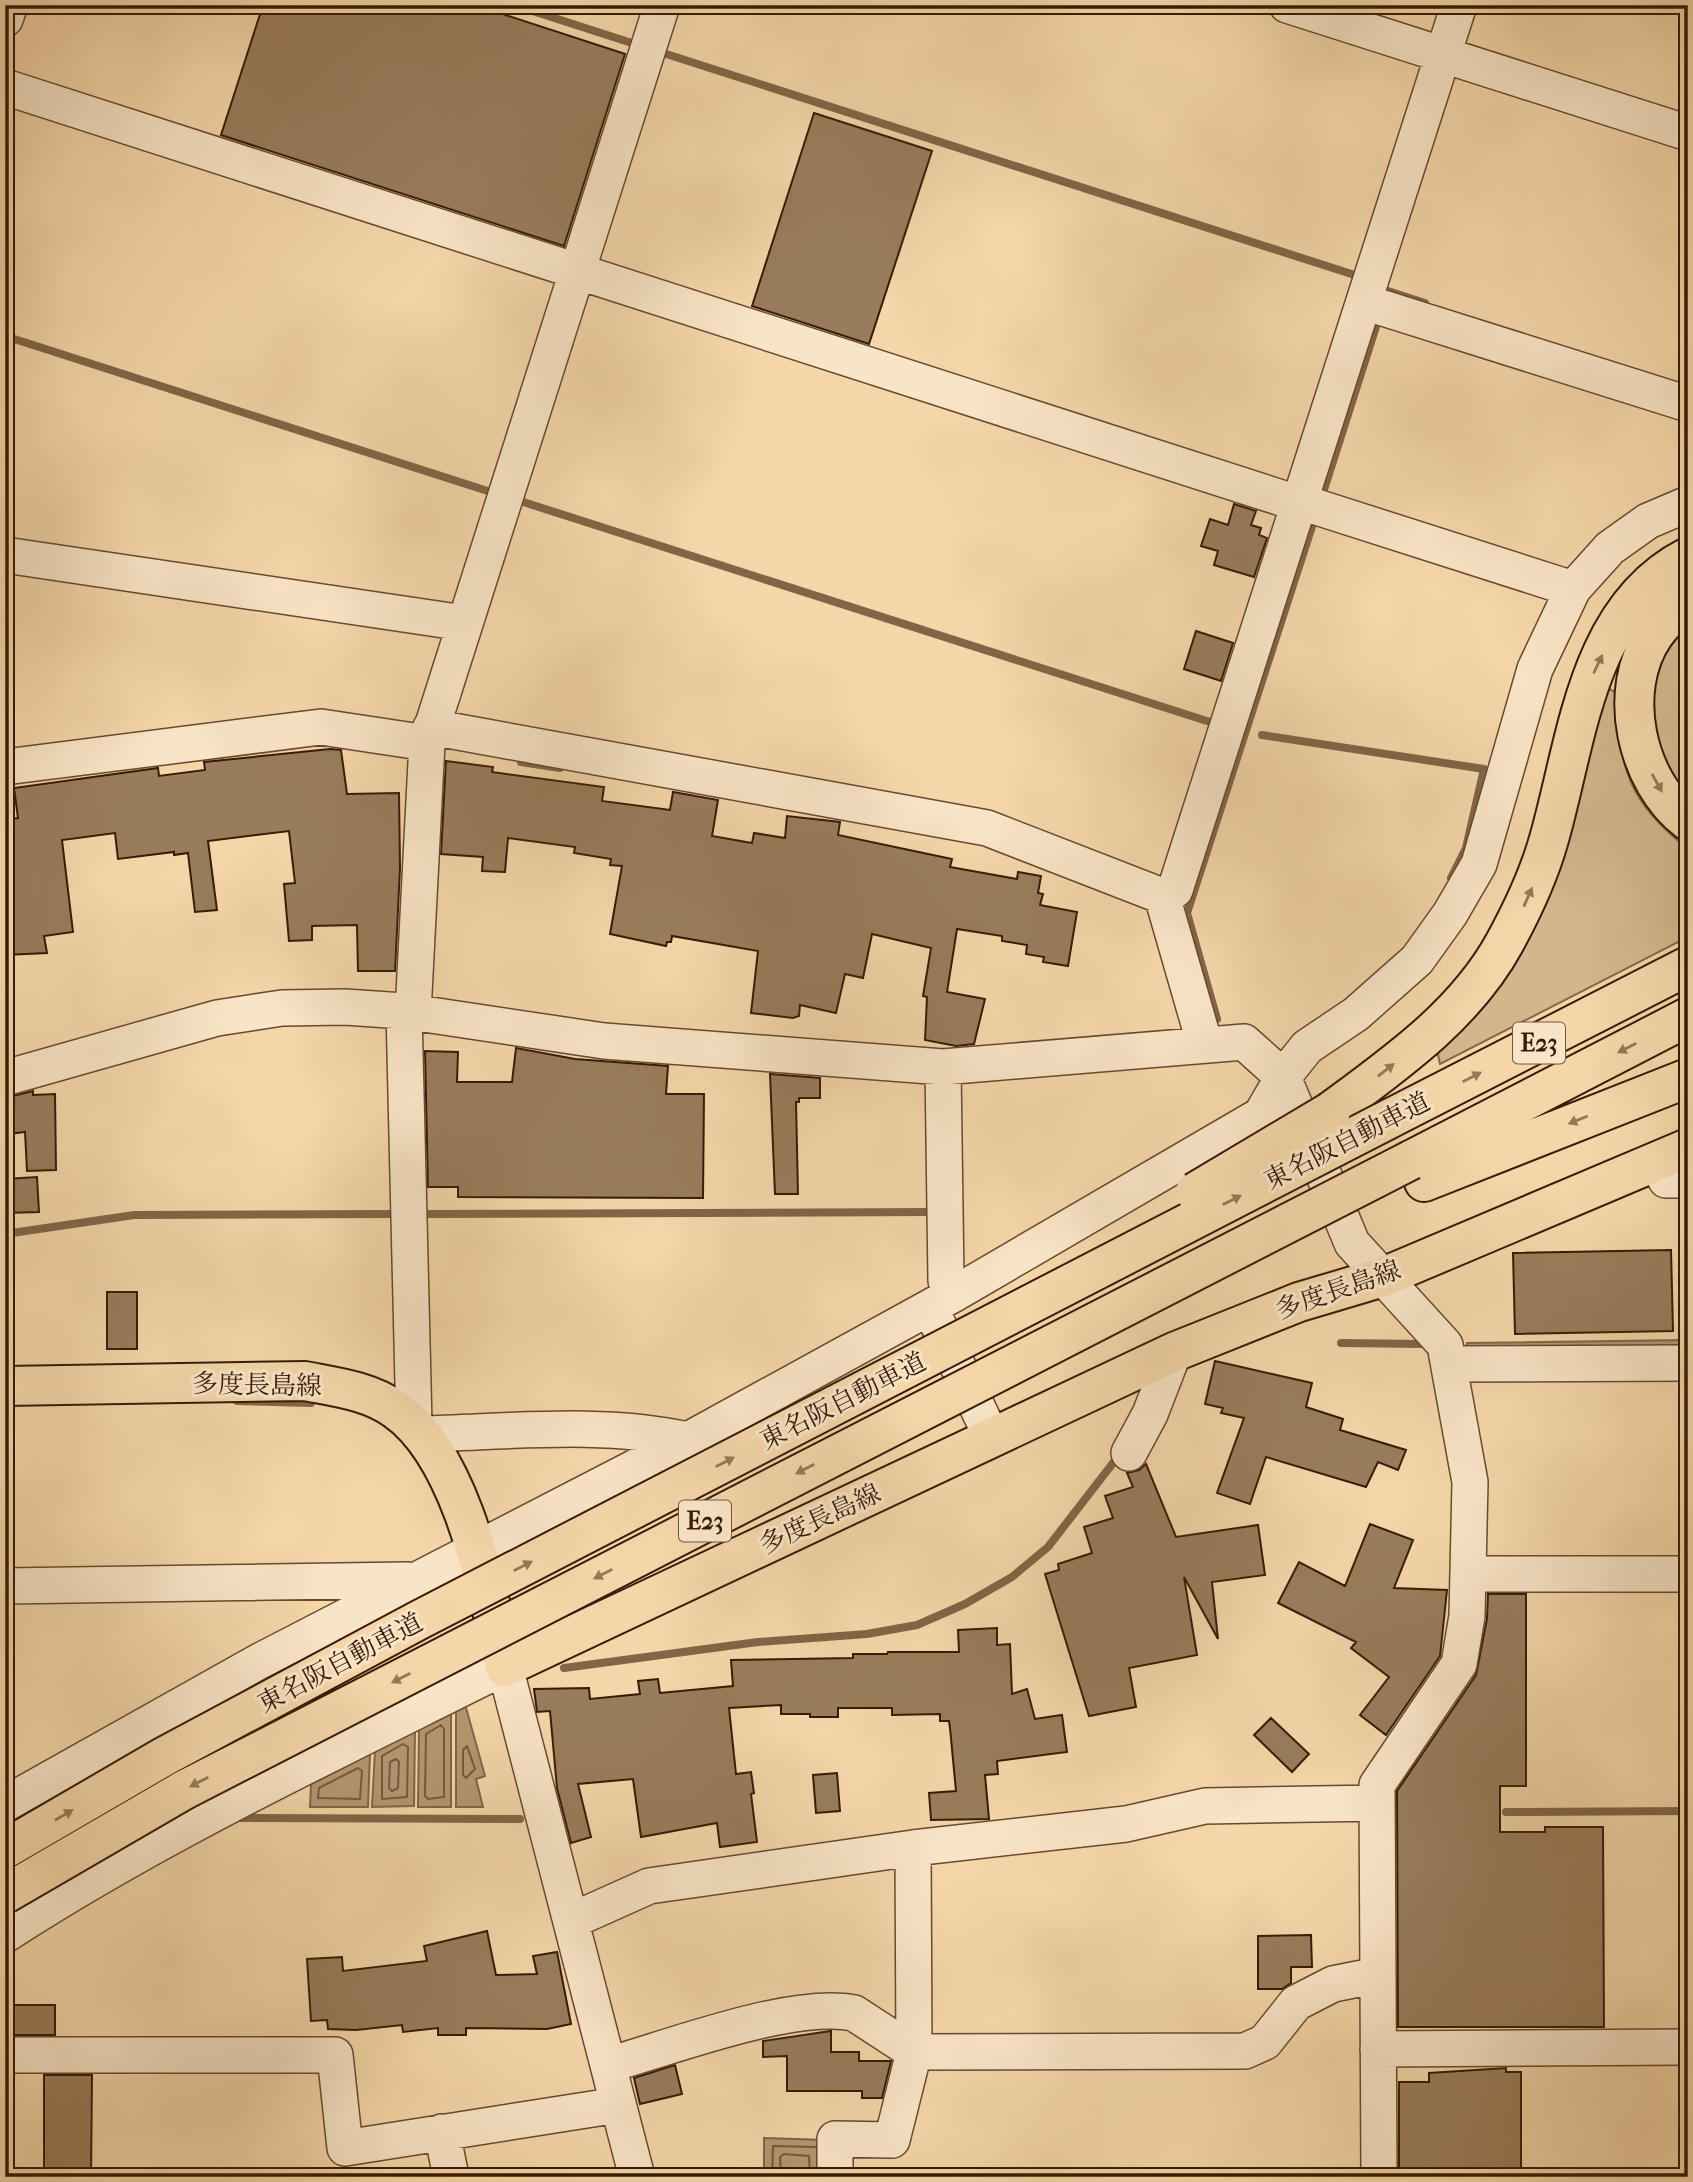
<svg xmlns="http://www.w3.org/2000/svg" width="1693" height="2182" font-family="'IM FELL French Canon','Noto Serif JP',serif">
  <rect width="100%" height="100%" fill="#f4d6a8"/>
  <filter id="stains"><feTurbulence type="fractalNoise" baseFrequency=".00286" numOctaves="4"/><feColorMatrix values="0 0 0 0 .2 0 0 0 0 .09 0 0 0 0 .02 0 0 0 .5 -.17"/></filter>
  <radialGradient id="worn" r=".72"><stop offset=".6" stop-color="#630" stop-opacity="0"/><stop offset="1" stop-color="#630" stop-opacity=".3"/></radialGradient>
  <path fill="#d4b68d" stroke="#86684a" stroke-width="2" d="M1688,621V804L1669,781L1650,714L1654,675L1665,645Z
    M1604,686L1619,694C1617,767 1629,802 1688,849V937L1440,1064L1437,1050Z"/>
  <path fill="#b49671" stroke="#826547" stroke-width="2" d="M1688,1340V1354L1466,1357L1467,1343Z
    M465,1704L485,1776L476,1779L483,1807H456V1709Z
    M451,1712V1807H418L419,1728Z
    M415,1730L414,1806L372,1807L375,1751Z
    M370,1754L368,1807H310L311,1784Z
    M764,2138L826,2140V2177L764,2174Z"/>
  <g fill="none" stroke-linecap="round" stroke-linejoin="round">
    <path stroke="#76583c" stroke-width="2" d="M441,1725L444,1729V1797L428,1799L425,1796L426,1734Z
      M403,1744L408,1747L407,1797L382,1799V1756Z
      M467,1746L475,1769L466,1778L463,1775V1750Z
      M396,1759L399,1762L398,1788L392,1791L389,1788L390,1762Z
      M358,1768L362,1771L360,1799L318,1798L319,1788Z
      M772,2177L773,2146L816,2147
      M781,2177L780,2157L784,2154L809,2156L810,2177"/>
    <path stroke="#826547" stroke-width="8" d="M514,5L638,45
      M660,52L1364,278
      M1386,299L1388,291L1425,303
      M5,336L494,493
      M1321,499L1380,314
      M517,500L1210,722
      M1262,735L1484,769L1466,848L1451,878
      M521,762L560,768
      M1217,1019L1187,913L1316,514
      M426,1214L930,1212
      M5,1234L134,1215L392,1214
      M1341,1343L1423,1344
      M237,1401L311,1403
      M564,1668L758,1642L867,1634L917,1625L965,1604L1012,1577L1048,1547L1120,1454
      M1506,1812L1688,1811
      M233,1818L520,1819"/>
  </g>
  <path fill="#997c5b" stroke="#371b07" stroke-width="2" d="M263,5H475L625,54L564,246L221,135Z
    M814,113L932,151L869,344L752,306Z
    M1234,504L1256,511L1251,525L1261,528L1259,535L1267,538L1254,577L1214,565L1218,551L1201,546L1210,519L1228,525Z
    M1196,631L1233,643L1221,681L1184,669Z
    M330,749L341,750L347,794L399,793L400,868L395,971H358L357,925L312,926V940L289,941L284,884L295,883L289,831L208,841L217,910L195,912L188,853L174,855V852L118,859L115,833L62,840L73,932L44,936L47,953L5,955V819L18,818L14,788L158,768L159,776L205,770L204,762Z
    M446,761L493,767L492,772L604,787L602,801L670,810L673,792L718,800L712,836L752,843L754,833L785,838L787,816L840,822L838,835L952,859L950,867L1017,879L1018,872L1041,876L1038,893L1043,894L1040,905L1077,912L1068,966L1043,962L1044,957L1026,954L1027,945L1002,941V936L957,929L947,992L985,999L974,1044L956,1046L925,1040L927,997L923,996L931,948L872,934L863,978L845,974L836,1013L800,1005L799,1016L793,1018L751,1013L758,951L672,936L671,942H667L666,946L610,934L622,866L610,865L611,859L574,853L575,847L508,838L505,872L482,871L483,857L441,854Z
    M516,1048L575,1059L668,1066L666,1094H704L703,1198L458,1197V1187H428L425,1051L458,1052L457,1082H512Z
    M770,1074L820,1078V1098H799V1102H796L798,1194H775Z
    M33,1091V1095L55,1094L56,1170L27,1171L25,1132L9,1134L5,1131V1098Z
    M37,1177L39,1212L5,1213V1179Z
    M1671,1250L1673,1331L1515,1334L1513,1253Z
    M107,1292H137V1349H107Z
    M1215,1361L1312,1383L1306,1407L1343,1419L1340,1430L1406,1450L1398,1470L1378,1462L1366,1487L1266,1457L1250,1504L1217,1493L1244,1418L1221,1413L1223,1408L1205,1404Z
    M1146,1464L1176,1537L1258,1525L1265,1575L1212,1582L1218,1639L1184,1577L1197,1655L1129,1668L1136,1707L1089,1716L1045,1574L1059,1570L1058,1564L1092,1553L1084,1527L1113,1518L1105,1496L1133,1487L1127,1473L1139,1470Z
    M1370,1524L1413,1540L1394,1588L1447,1590L1440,1656L1386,1735L1360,1715L1389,1677L1351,1648L1356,1642L1278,1603L1299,1562L1345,1586Z
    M1488,1594H1526V1786H1500V1832H1545V1827H1603L1604,2027H1398L1397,1791L1476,1675L1487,1619Z
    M997,1628V1645L1010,1644L1012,1694L1027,1689L1035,1719L1062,1715L1067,1752L997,1761L998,1774L985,1775L989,1819L931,1820L929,1793L956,1791L950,1728L949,1721H940V1714L892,1715V1708H838V1717H810V1714H781V1705L729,1708L736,1774L751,1772L754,1793L751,1794L757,1842L720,1847L717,1823L641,1837L633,1779L578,1784L591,1837L571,1843L557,1788L550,1711L537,1712L534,1689L589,1688L590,1699L640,1694L638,1681L658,1679L660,1693L733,1686L731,1660L853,1658V1654H887L888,1652H959L958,1630Z
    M1271,1718L1309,1754L1292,1772L1254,1735Z
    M837,1773L840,1811L816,1813L813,1775Z
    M487,1931L496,1975L537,1974L533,1956L557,1952L571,2024L547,2029L466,2028V2035H438V2028L403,2032L402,2025L356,2030L328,2029L327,2020L311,2021L307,1959L342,1957L343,1971L427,1961L424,1946Z
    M1311,1935L1312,1967H1291V1983L1282,1989H1258V1936Z
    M5,2005H55V2035H5Z
    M831,2031V2052H859V2061H891L882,2098H862V2091H787V2056L763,2057V2041Z
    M675,2065L682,2094L640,2104L634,2078Z
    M1506,2068V2072H1521V2177H1399V2082H1429V2073Z
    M44,2075H92L91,2177H44Z"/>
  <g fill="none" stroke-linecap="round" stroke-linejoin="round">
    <g stroke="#664a2f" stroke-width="38">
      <path id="minor" d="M1287,5L1688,133
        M5,19L10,5
        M5,87L1300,504
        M1364,302L1688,404
        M1301,502L1573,589
        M5,555L464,623
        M431,727L987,828L1162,896L1205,1045
        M5,767L321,727L427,743
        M1162,896L1175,890L1459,5
        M404,1011L414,1425
        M413,1013L427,743L662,5
        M943,1067L946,1281L954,1294
        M5,1078L217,1018L282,1008L345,1007L404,1011L604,1041L943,1067L1244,1042L1283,1077L1352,1243L1445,1345L1470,1482L1467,1616L1459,1664L1377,1785L1379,2177
        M1656,1161L1666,1180H1688
        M936,1320L992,1438
        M1449,1364L1688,1363
        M421,1434C508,1432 602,1421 688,1440
        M1129,1453L1150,1414L1174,1352
        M1468,1574H1688
        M5,1586L407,1580
        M5,1804L258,1662L688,1440L954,1294L1261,1115L1283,1077L1307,1047L1356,1014L1417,960L1450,914L1479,864L1535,669L1573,589L1610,548L1648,521L1688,504
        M571,1921L649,1886L913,1848L1126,1824L1205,1806L1377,1803
        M5,1935C164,1832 336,1752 505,1667L637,2177
        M1378,2049L1688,2047
        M5,2055H335L345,2148L618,2105
        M608,2065C672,2047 791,2001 854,2013L914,2052L1245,2051L1265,2042L1296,2003L1333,1984L1378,1975
        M442,2132L451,2177
        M835,2177V2139L892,2140L914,2052L913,1848"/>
    </g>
    <g stroke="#371b07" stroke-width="42">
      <path id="major" d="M5,1386L305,1381C336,1387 370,1391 396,1410C463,1457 487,1591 505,1667L1174,1352L1299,1302L1383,1277L1688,1148"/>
    </g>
    <g stroke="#371b07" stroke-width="42">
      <path id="highway" d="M1688,601C1675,611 1663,622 1654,635C1616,691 1636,781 1688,821
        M1331,1111C1396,1063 1466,1014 1505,942C1523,909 1539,875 1549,839C1577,742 1586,609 1688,557
        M1389,1119L1688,966
        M1411,1160L1688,1017
        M1424,1182L1688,1078"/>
    </g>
    <use href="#minor" stroke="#f8e4c6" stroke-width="35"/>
    <use href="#major" stroke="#f4d6a8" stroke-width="38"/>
    <use href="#highway" stroke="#f4d6a8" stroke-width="38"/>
    <g stroke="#371b07" stroke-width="42" stroke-linecap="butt">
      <path id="highway-bridge" d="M1195,1192L1331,1111
        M5,1849L165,1756L419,1620L1389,1119
        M5,1894L184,1790L1411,1160"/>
    </g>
    <use href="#highway-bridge" stroke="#f4d6a8" stroke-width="38"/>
  </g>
  <defs><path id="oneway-solid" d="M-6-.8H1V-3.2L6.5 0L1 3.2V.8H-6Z" transform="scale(1.75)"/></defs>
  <g fill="#967858">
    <use href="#oneway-solid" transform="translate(1598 664) rotate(-65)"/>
    <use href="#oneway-solid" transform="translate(1657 783) rotate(61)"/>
    <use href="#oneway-solid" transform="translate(1528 897) rotate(-66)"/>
    <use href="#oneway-solid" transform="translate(1627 1048) rotate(153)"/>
    <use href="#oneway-solid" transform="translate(1386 1070) rotate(-38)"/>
    <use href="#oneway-solid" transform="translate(1472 1077) rotate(-27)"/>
    <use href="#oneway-solid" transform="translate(1578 1120) rotate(158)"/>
    <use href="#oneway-solid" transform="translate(1232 1200) rotate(-27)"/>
    <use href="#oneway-solid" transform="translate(725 1462) rotate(-27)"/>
    <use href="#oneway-solid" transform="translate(805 1469) rotate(153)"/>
    <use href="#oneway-solid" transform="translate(523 1566) rotate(-27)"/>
    <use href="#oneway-solid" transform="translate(603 1574) rotate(153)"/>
    <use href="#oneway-solid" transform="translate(401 1678) rotate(153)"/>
    <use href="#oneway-solid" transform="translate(199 1782) rotate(153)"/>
    <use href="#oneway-solid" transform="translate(64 1815) rotate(-30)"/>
  </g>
  <g text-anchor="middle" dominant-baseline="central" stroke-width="6" stroke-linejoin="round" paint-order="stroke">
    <g fill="#f8e4c6" stroke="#715740" stroke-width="2">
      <rect x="1513" y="1022.5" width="52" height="41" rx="5"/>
      <rect x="679" y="1500.5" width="52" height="41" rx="5"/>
    </g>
    <g font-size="24" font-weight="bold" fill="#371b07">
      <text x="1539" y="1043">E23</text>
      <text x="705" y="1521">E23</text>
    </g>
    <g font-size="26" fill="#371b07" stroke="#f8e4c6">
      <text transform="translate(1347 1141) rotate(-27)">東名阪自動車道</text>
      <text transform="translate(1338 1290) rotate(-19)">多度長島線</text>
      <text transform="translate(257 1385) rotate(1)">多度長島線</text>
      <text transform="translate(843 1401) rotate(-27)">東名阪自動車道</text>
      <text transform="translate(820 1519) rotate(-25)">多度長島線</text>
      <text transform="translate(340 1663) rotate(-28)">東名阪自動車道</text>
    </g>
  </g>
  <rect width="1693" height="2182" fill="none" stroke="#f4d6a8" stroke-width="28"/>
  <rect x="7" y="7" width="1679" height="2168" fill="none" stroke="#371b07" stroke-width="3.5"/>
  <rect x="14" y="14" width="1665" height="2154" fill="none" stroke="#371b07" stroke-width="2"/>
  <rect width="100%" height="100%" filter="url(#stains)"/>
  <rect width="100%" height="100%" fill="url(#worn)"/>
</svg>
